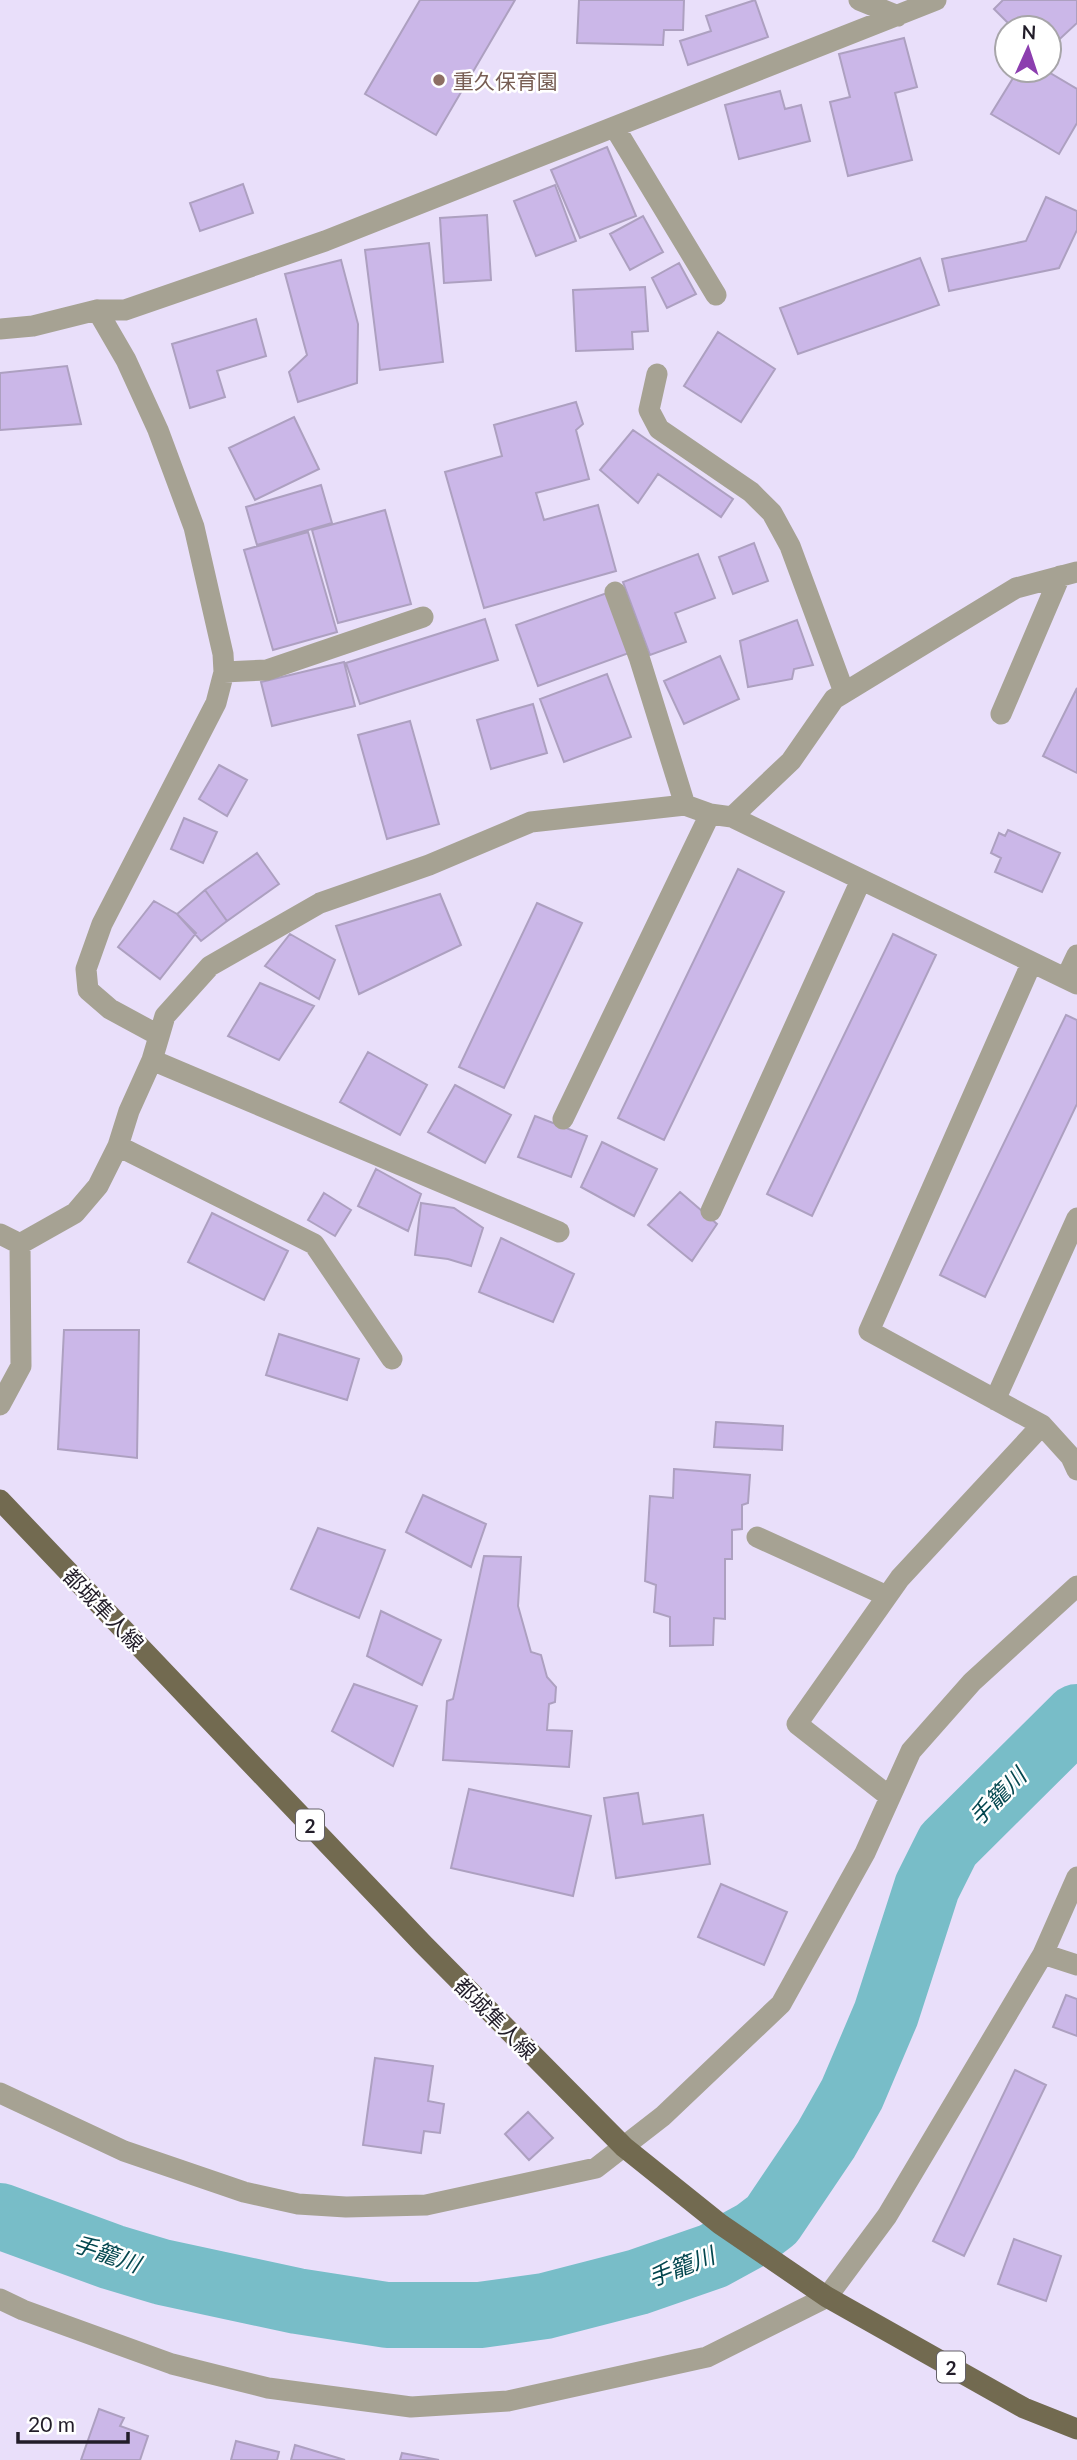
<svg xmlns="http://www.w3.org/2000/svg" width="1077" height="2460" font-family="Lato,'Noto Sans JP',sans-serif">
  <rect width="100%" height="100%" fill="#e9dffa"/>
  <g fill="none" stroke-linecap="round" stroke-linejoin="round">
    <path stroke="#78bdc8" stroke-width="66" d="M0,2216L112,2257L162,2272L297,2301L387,2315H480L545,2306L638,2282L713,2256L755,2233L772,2220L826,2140L852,2094L886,2014L927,1887L948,1845L1077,1717"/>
  </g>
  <path fill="#cbb7e8" stroke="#ada0c0" stroke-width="2" d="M420,0H515L436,135L365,94Z
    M579,0H684L683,30H664L663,45L577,43Z
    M755,0L768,37L688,65L680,41L711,31L706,16Z
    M1003,0H1077V23L1049,49V28H1013L994,9Z
    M904,38L917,87L895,93L912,160L848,176L830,102L850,97L839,54Z
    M1018,70H1045L1077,89V123L1059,154L991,114Z
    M780,91L785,109L801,105L810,141L739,159L725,105Z
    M607,147L636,216L580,238L551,170Z
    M243,184L253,213L200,231L190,203Z
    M555,185L576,241L536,256L514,201Z
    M1046,197L1077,211V230L1059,268L949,291L942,259L1026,241Z
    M487,215L491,280L444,283L440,218Z
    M643,216L663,252L630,270L610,234Z
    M429,243L443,362L380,370L365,250Z
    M920,258L939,305L798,354L780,308Z
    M341,260L358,324L357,383L298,402L289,372L307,355L285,274Z
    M679,263L696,294L667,308L652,278Z
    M645,287L648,331L632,332L633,349L576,351L573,290Z
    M256,319L266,356L217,371L225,397L190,408L172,344Z
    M718,332L775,369L741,422L684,386Z
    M67,366L81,424L0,430V373Z
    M576,402L583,424L576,430L589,479L536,493L544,520L598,505L616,571L484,608L445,472L502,456L494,425Z
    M294,417L319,469L255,500L229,448Z
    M633,430L733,499L721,517L658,474L638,503L600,470Z
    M321,485L332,523L257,545L246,507Z
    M385,510L411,604L338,623L312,530Z
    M308,532L337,632L273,650L244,550Z
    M754,543L768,581L733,594L719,557Z
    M698,554L715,598L675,613L686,642L650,655L623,582Z
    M607,593L629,653L538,686L516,625Z
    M485,619L498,660L360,704L346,663Z
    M797,620L813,665L794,669L792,679L748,687L740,641Z
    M720,656L739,699L684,724L664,681Z
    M344,662L355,706L272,726L261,682Z
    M607,674L631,737L564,762L540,699Z
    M1077,688V773L1043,756Z
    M533,704L547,753L491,769L477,720Z
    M410,721L439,824L387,839L358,735Z
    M219,765L247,780L227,816L199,799Z
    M184,818L217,832L203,863L171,849Z
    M1008,830L1060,853L1042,892L995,872L1001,858L991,853L999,833L1005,836Z
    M257,853L279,884L227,921L205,890Z
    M738,869L784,892L664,1140L618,1118Z
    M205,890L227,921L201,941L177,914Z
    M440,894L461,945L359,994L336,926Z
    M154,901L177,914L196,933L160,979L118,947Z
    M537,903L582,923L504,1088L459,1067Z
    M290,934L335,960L319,999L265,966Z
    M893,934L936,955L812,1216L767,1194Z
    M260,983L314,1006L279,1060L228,1036Z
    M1066,1015L1077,1020V1104L985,1297L940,1275Z
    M368,1052L427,1085L400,1135L340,1102Z
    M455,1085L511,1115L485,1163L428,1132Z
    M535,1116L587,1136L571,1177L518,1157Z
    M602,1142L657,1169L634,1216L581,1187Z
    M376,1169L421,1194L408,1231L358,1206Z
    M680,1192L717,1224L692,1261L648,1225Z
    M324,1193L351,1210L335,1236L308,1220Z
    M421,1203L454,1208L483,1228L471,1266L448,1259L415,1255Z
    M212,1213L288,1251L264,1300L188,1262Z
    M501,1238L574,1274L553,1322L479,1292Z
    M64,1330H139L137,1458L58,1449Z
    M279,1334L359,1359L347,1400L266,1375Z
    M716,1422L783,1426L782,1450L714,1447Z
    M674,1469L750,1475L748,1503L742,1505V1529L732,1530V1559H725V1619L714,1618L713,1645L670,1646V1617L654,1612L656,1585L645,1581L650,1496L673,1498Z
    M423,1495L486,1524L471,1567L406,1532Z
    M318,1528L385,1550L359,1618L291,1589Z
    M484,1556L521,1557L518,1606L531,1652L541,1655L547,1677L556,1687L555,1702L549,1704L547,1730L572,1731L569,1767L443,1760L447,1701L453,1699Z
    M381,1611L441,1640L422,1685L367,1656Z
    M354,1684L417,1706L393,1766L332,1731Z
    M469,1789L591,1816L573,1896L451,1868Z
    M638,1793L643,1824L703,1815L710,1864L616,1878L604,1798Z
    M721,1884L787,1912L764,1965L698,1937Z
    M1066,1995L1077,1999V2036L1053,2027Z
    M375,2058L433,2066L428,2101L444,2104L440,2133L424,2131L421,2153L363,2145Z
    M1015,2070L1046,2085L964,2256L933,2241Z
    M528,2112L553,2138L529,2160L505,2134Z
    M1014,2239L1061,2256L1046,2301L998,2284Z
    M99,2409L124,2418L120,2426L148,2436L140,2460H81Z
    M236,2441L279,2452L277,2460H231Z
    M295,2445L345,2460H291Z
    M402,2453L439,2460H400Z"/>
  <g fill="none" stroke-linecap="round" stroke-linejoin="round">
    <path stroke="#a6a293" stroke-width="21" d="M859,0L898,16
      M615,128L716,295
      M97,310L126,360L158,430L194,527L223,654L224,672L216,703L102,924L86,969L88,990L110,1009L158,1035
      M0,329L33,326L97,310H125L325,241L936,0
      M657,374L649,410L659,429L751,492L772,513L790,546L844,692
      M615,592L639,657L685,805
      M224,672L267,670L423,617
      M1001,714L1060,576
      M732,817L1077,984
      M1032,962L869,1331L1042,1425L1071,1457L1077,1470
      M1066,978L1077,955
      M152,1060L559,1232
      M563,1119L710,814
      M118,1146L314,1244L392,1359
      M711,1211L861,880
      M0,1234L20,1244L75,1213L98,1186L118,1146L129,1111L152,1060L165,1016L210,966L320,903L429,865L531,822L685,805L710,814L732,817L791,761L834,699L1016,588L1077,572
      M995,1400L1077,1218
      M0,1405L21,1366L20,1244
      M757,1537L887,1596
      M890,1797L797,1724L900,1578L1042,1425
      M1043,1954L1077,1965
      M0,2093L124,2151L244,2192L298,2204L346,2207L426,2205L596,2168L663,2116L781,2004L865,1853L911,1751L972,1682L1077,1586
      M0,2299L23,2310L172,2364L268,2388L411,2407L508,2401L707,2357L827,2297L887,2216L1043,1954L1077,1877"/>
    <path stroke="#726a50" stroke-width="21" d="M0,1500L423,1944L624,2147L720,2224L827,2297L1024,2408L1077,2429"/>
  </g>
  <circle fill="#8d6e63" stroke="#fff" stroke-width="2.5" cx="439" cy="80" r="7"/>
  <g text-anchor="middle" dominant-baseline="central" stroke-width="5" stroke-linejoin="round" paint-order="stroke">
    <g fill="#fff" stroke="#646169" stroke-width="2">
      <rect x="296" y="1809.5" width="28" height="31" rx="5"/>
      <rect x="937" y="2351.5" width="28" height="31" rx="5"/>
    </g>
    <g font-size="19" font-weight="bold" fill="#221d29">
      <text x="310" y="1825">2</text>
      <text x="951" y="2367">2</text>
    </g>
    <g font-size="21" fill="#785e54" stroke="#fff" text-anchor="start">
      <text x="453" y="80">重久保育園</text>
    </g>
    <g font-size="21" fill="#221d29" stroke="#fff">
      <text transform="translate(104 1609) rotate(46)">都城隼人線</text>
      <text transform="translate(496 2018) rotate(45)">都城隼人線</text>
    </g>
    <g font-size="23" font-style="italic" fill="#04474f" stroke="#fff">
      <text transform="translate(997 1796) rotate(-45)">手籠川</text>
      <text transform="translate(107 2253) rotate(19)">手籠川</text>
      <text transform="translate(681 2266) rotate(-21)">手籠川</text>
    </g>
  </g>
  <g transform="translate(1028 49) rotate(3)"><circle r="33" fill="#ffffff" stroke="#a7a5a9" stroke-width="2"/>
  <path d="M0-5L12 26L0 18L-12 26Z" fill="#8c3eaf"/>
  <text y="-10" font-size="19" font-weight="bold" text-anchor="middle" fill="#221d29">N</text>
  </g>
  <path d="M18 2432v10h110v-10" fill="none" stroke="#221d29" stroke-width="3.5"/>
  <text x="28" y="2432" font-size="21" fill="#221d29" stroke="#ffffff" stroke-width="5" paint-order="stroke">20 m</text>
</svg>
